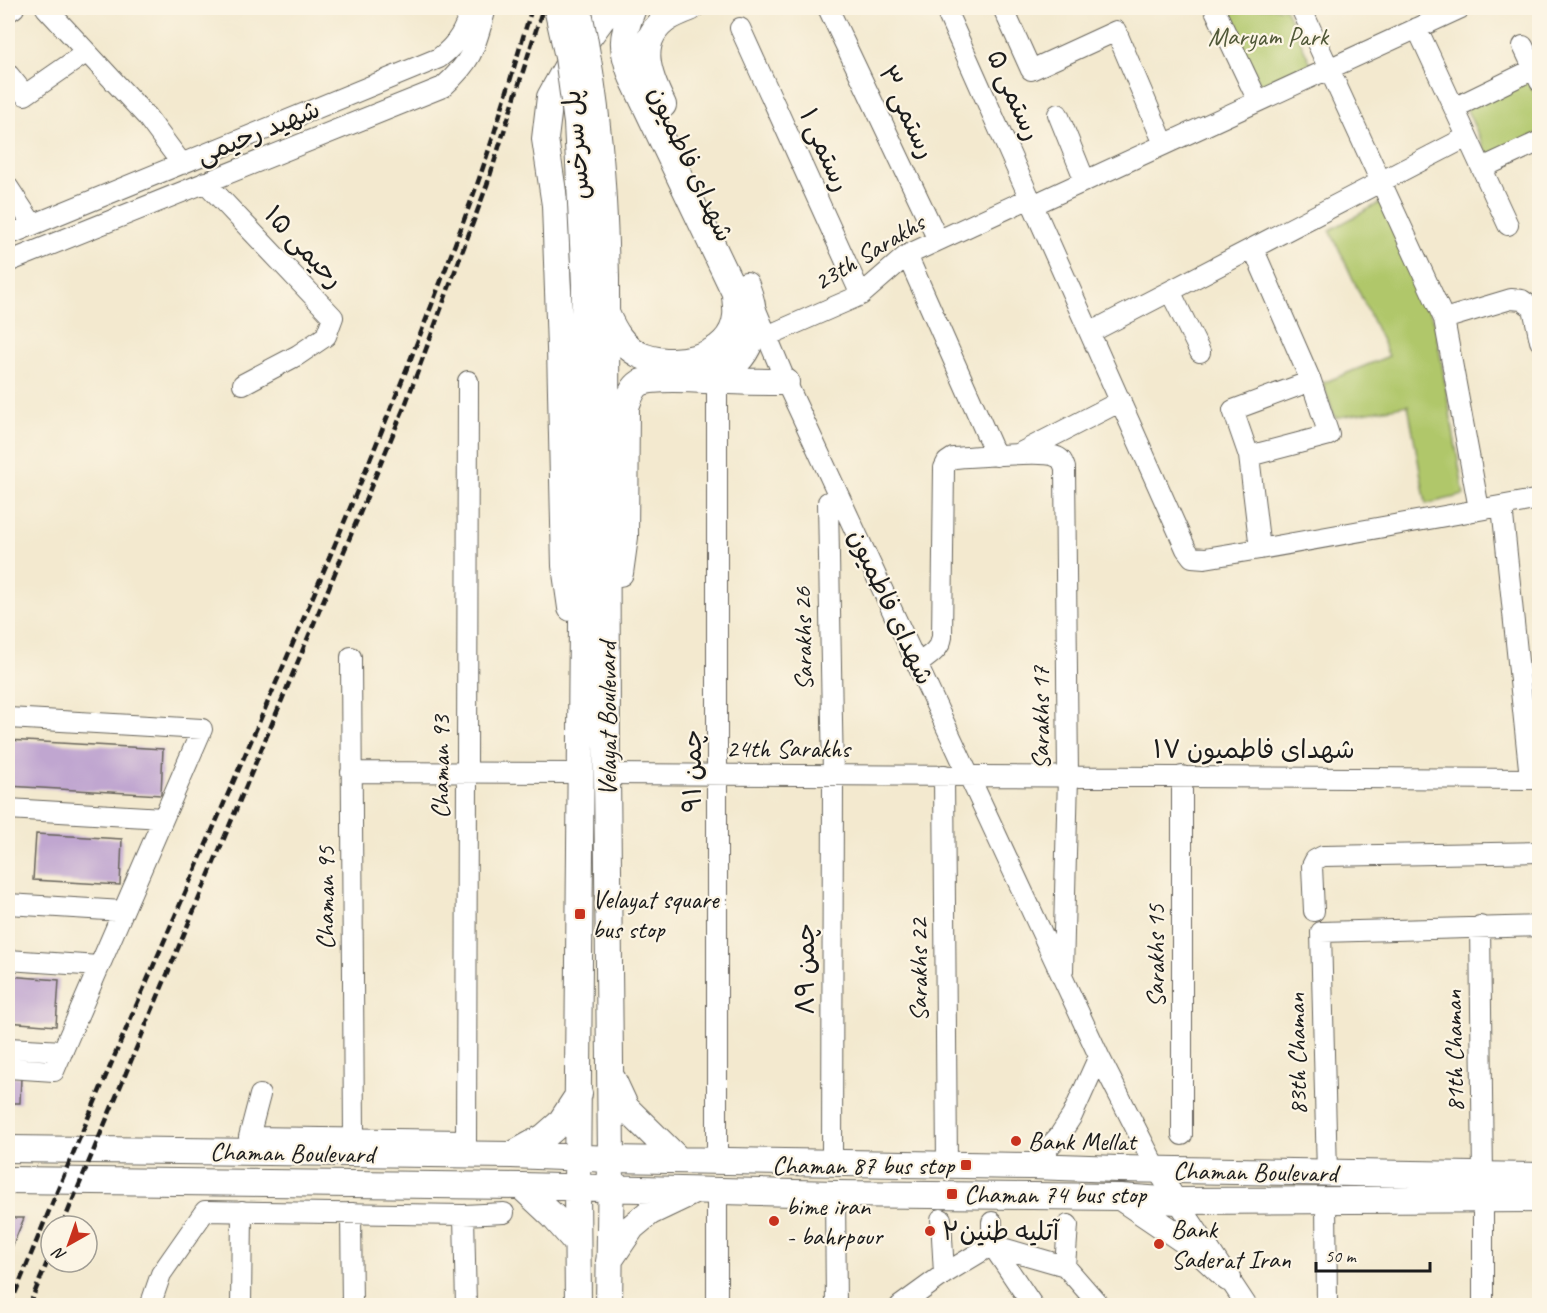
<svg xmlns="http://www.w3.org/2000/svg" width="1547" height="1313" font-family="Caveat,'Playpen Sans Arabic',sans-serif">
  <rect width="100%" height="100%" fill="#fcf5e5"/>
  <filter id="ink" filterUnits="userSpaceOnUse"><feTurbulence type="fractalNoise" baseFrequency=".0167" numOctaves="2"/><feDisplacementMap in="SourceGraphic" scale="12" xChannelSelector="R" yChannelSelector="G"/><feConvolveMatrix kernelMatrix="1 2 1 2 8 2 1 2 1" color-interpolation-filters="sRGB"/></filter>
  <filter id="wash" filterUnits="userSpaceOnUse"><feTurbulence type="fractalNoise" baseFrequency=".008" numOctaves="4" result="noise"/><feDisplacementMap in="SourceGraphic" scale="24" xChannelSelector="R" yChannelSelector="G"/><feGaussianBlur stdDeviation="1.35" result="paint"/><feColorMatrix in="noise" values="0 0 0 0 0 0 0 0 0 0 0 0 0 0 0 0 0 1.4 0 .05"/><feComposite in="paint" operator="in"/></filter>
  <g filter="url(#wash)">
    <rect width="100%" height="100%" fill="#f3e9cf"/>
    <path fill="#b0c76b" stroke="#667244" stroke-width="1.5" d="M1224,8H1285L1311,64L1262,88Z
      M1528,78L1539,102V133L1488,156L1466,108Z
      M1383,201L1435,324L1464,495L1426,504L1408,405L1335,418L1323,383L1389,356L1330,230Z"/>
    <g id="blocks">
      <path fill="#c0a6d0" d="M8,740L163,749L161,795L8,786Z
        M36,834L122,839L120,885L33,880Z
        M8,976L59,980L56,1026L8,1022Z
        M8,1076L21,1077L20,1103H8Z
        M8,1218H24L8,1257Z"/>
    </g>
  </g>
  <g filter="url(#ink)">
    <use href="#blocks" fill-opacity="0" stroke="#67645b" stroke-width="1.5"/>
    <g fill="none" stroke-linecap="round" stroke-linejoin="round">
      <g stroke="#67645b" stroke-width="22">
        <path id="minor" d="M46,8L147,117L182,164
          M828,8L938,240
          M945,8L1186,549L1192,557L1205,558L1260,549L1540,499
          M1003,8L1031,70L1116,31L1164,144
          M1214,8L1258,101
          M1301,8L1444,319L1479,509
          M8,12L14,8
          M740,28L861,295
          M1417,28L1508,225
          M1523,46L1540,82
          M9,75L25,95L87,52
          M1454,108L1534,69
          M1058,114L1085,181
          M1482,168L1540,141
          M205,182L333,317L326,336L298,355L243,384
          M8,187L33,225
          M1033,205L1461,8
          M8,235L439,58C459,43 464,30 472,8
          M907,255L996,456
          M8,262L443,87C474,59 475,47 486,8
          M1170,291L1200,352
          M756,310L786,382L1099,1056L1157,1170L1247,1306
          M1444,319L1511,299L1522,300L1533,308L1540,341
          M1091,332L1467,137
          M767,336L861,295L907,255L1030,198
          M717,381V1160
          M1020,453L1121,401
          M1249,456L1329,435L1311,381L1253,248
          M828,502L833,775L832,1162
          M1502,506L1530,778
          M1260,549L1249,456L1233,410L1311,381
          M351,657L354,1138
          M918,664C927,657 940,650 942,637L944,468L947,462L953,458C972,457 1045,450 1057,457C1062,459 1063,463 1065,468L1068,776L1063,971
          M8,718L202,729L54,1071L8,1068
          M351,772L581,773
          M607,774L1540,779
          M944,775L947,1165
          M8,809L163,818
          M8,904L123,911
          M1314,911L1312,866L1315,860L1323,856L1540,852
          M1480,926L1483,1176
          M8,960L99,966
          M8,1048L63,1051
          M260,1095L249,1137L466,1140
          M1182,1135V776
          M466,1154L468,381
          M1031,1166L1059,1136L1072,1116L1099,1056
          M1327,1174L1321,932L1540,926
          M717,1191V1306
          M835,1194L836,1306
          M1483,1199V1306
          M1326,1200L1327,1306
          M351,1213L352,1306
          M464,1215L466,1306
          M941,1219L944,1274
          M1068,1225L1065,1266L1100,1306
          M992,1245L1065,1266
          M992,1245L1033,1306
          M992,1245V1222
          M150,1306L161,1274L205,1211L464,1215L504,1213
          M241,1306L242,1211
          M900,1306L944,1274L992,1245"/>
      </g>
      <g stroke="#67645b" stroke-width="28">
        <path id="major" d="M663,105C649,77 634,40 668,18C675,14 682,11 690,8
          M606,279L607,774L611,1159L609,1306
          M607,315C614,331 622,345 638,354C670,370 732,359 736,316C737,309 735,301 735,293L632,77C621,47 621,38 633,8
          M709,379C716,375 725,373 731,368C758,345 758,316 746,285
          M620,573L625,537L626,407C629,399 632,388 640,383C656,375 711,381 729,381C748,382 767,382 786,382
          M571,608L565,566L560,348L555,205L545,139L550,97L566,68L602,19L614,8
          M613,1080L626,1108L679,1160
          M8,1149L512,1155L611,1159L1031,1166L1118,1169L1540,1176
          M512,1155L544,1137L560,1123L579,1094
          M8,1180L521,1186L835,1194L1120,1197L1177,1201L1540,1199
          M521,1186L553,1216L577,1243
          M1120,1197L1197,1249L1228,1278
          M609,1261L632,1227L650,1212L692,1192
          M578,1306L577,1187L585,284"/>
      </g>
      <use href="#minor" stroke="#fff" stroke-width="20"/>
      <use href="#major" stroke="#fff" stroke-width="26"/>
      <path stroke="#1c1c1c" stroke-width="4.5" stroke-dasharray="9 4.5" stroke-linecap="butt" d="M62,1226L406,403L487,185L543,8
        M10,1306C162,930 339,563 478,182C498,125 514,65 532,8
        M29,1306L51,1253"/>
      <g stroke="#67645b" stroke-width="28" stroke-linecap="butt">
        <path id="major-bridge" d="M557,8L568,57L577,123L585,284
          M578,8C598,97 604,188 606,279"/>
      </g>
      <use href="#major-bridge" stroke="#fff" stroke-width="26"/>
    </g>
  </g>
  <g fill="#c8321e" stroke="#fcf5e5" stroke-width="2">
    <rect x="574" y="908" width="12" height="12" rx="3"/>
    <circle cx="1016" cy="1141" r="6"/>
    <rect x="960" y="1159" width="12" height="12" rx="3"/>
    <rect x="946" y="1188" width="12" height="12" rx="3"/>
    <circle cx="774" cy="1221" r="6"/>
    <circle cx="930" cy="1231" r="6"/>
    <circle cx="1159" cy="1244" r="6"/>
  </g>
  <g text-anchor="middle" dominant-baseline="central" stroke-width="4.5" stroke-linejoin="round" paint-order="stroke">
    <g font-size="26" fill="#505838" stroke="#fcf5e5">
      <text x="1268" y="36">Maryam Park</text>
    </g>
    <g font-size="26" fill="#1c1c1c" stroke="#fcf5e5">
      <text transform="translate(1014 95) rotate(66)">رستمی ۵</text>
      <text transform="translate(907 112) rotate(65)">رستمی ۳</text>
      <text transform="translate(258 132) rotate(-22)">شهید رحیمی</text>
      <text transform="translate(576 145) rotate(-95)">پل سرخس</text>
      <text transform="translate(825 150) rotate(66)">رستمی ۱</text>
      <text transform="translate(691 164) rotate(65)">شهدای فاطمیون</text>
      <text transform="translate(304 247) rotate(47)">رحیمی ۱۵</text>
      <text transform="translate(869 252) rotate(-31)">23th Sarakhs</text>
      <text transform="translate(891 607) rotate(65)">شهدای فاطمیون</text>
      <text transform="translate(803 639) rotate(-91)">Sarakhs 26</text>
      <text transform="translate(1040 718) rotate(-90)">Sarakhs 17</text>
      <text transform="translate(607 719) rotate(-90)">Velayat Boulevard</text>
      <text x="788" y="748">24th Sarakhs</text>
      <text x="1254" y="749">شهدای فاطمیون ۱۷</text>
      <text transform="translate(440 767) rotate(-90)">Chaman 93</text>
      <text transform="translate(692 771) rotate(-90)">چمن ۹۱</text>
      <text transform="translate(325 898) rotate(-90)">Chaman 95</text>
      <text transform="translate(1155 956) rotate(-90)">Sarakhs 15</text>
      <text transform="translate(805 969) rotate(-90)">چمن ۸۹</text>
      <text transform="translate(918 970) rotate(-90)">Sarakhs 22</text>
      <text transform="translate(1454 1051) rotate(-91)">81th Chaman</text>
      <text transform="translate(1297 1054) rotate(-91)">83th Chaman</text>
      <text transform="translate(292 1153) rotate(1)">Chaman Boulevard</text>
      <text transform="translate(1255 1172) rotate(1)">Chaman Boulevard</text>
    </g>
    <g font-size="26" fill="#1c1c1c" stroke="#fcf5e5" text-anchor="start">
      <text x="592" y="899">Velayat square<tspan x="592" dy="30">bus stop</tspan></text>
      <text x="1028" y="1141">Bank Mellat</text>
      <text x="954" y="1165" text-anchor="end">Chaman 87 bus stop</text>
      <text x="964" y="1194">Chaman 74 bus stop</text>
      <text x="786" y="1206">bime iran<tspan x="786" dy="30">- bahrpour</tspan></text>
      <text x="1171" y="1229">Bank<tspan x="1171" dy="30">Saderat Iran</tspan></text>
      <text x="942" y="1231">آتلیه طنین۲</text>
    </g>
  </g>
  <rect width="1547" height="1313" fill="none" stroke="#fcf5e5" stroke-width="30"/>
  <g transform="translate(69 1244) rotate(220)"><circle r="28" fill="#fcf5e5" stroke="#a29e95" stroke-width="1.5"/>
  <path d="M0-4.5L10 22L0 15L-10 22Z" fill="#c8321e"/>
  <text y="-9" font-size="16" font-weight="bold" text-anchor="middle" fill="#1c1c1c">N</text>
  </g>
  <path d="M1316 1262v9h114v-9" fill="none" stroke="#1c1c1c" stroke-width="3"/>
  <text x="1325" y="1262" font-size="18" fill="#1c1c1c" stroke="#fcf5e5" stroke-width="4.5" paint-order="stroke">50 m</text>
</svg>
